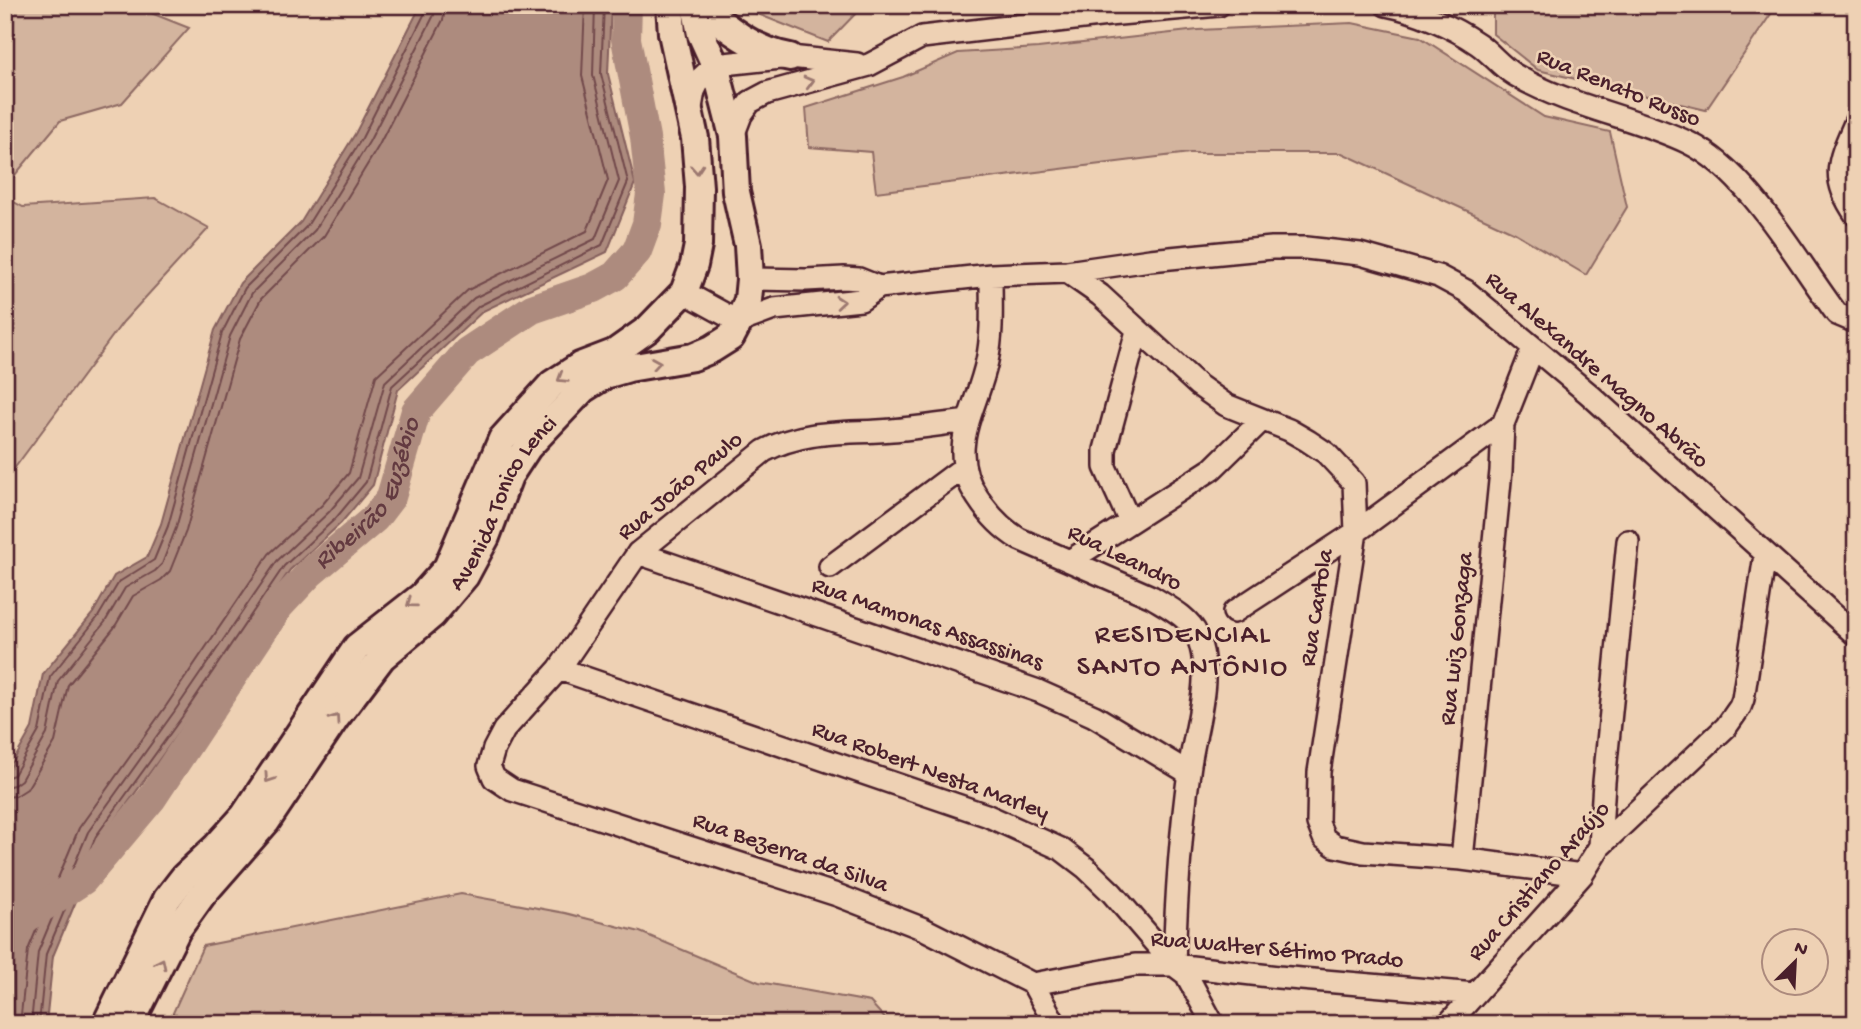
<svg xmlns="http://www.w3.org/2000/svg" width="1861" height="1029" font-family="'Gochi Hand',sans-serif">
  <rect width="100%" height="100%" fill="#eed1b4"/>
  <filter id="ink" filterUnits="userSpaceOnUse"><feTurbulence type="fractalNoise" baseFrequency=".0143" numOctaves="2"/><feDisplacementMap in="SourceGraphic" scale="14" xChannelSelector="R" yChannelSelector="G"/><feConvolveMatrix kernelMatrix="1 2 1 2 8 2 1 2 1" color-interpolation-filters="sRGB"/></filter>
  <g filter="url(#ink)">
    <path fill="#d3b49e" stroke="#8e6a64" stroke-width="2" d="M5,5H131L189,28L122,103L60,121L5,187Z
      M735,5H864L828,42Z
      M1493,5H1777L1706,110L1538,70L1493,34Z
      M1352,23L1420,37L1544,117L1610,132L1627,207L1586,275L1515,233L1342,153H1190L876,192L871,152L809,147L806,108L903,77L958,53L1038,48L1198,30Z
      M5,197L23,207L155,198L209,228L123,322L5,481Z
      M461,894L565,913L640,932L759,982L870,1002L890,1024H168L203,946Z"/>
    <path fill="#ad8b7e" stroke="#85605d" stroke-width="2" d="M421,5H611L608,74L635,183L607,252L483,311L398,390L373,485L341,523L290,570L187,721L102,839L53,956L46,1024H5V776L32,728L43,674L93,613L114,576L147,557L161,524L215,330L240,283L301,222L355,134Z"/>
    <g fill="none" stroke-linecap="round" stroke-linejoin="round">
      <path stroke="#724a4c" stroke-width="2" d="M5,778L14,775L39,731L50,677L98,617L119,582L154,560L168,526L222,333L245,288L307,226L362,138L426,11V5
        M5,787L14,785L21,780L47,734L58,681L105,622L125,588L155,571L162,564L176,528L230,336L252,293L315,230L369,142L434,15L435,5
        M5,797L16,796L27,789L55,742L68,685L114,628L133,596L161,580L170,571L186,531L240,339L261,299L324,236L378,147L443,20L446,5
        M20,1024L28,950L79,828L166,706L269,554L322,505L349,473L376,376L468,290L587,231L608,180L582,76L585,5
        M31,1024L38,952L88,832L174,712L277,561L329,512L358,478L385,382L474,298L595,239L619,181L593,75L595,5
        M39,1024L46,954L96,836L182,717L284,566L336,518L366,482L392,386L479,306L602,245L628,182L601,74L604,5"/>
      <path stroke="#ad8b7e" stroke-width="30" id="s1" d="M5,942L15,925L83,880L152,798L279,606L310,573L375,518L391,497L416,411L467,352L532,309L593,288L615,276L637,251L647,224L651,194L645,137L626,39L627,5"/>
      <g stroke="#4a1f2b" stroke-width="26">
        <path id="minor" d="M1386,5C1417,11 1452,26 1478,44C1491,53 1501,67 1515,75C1569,107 1633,116 1689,143C1749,172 1797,261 1837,314L1856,322
          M690,113L694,91L700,79L715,65L790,57L857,64
          M1856,121C1839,160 1829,177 1856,215
          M733,136L741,115L750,102L767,93L869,65L922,37L1108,15L1219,5
          M1067,272L1100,295L1198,385L1226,405L1289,430L1308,441L1326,453L1354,483L1356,532L1319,772L1318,823L1324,838L1335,846L1363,852L1462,859L1582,875
          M991,275C991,304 993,333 987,361C977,410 944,449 978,498C989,515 1001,528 1019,539L1152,597C1168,607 1189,617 1197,635C1215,677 1194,729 1189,772C1180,836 1176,901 1174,965
          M750,279L806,280L844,278L859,279L879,287L991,275L1067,272L1150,260L1272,248H1306L1360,254L1438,276L1466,291L1589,394L1856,635
          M684,292L739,322L774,309L861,300L879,287
          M968,421C942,424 917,428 892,430C846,434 806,429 764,451L638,553L559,669L504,730L494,749L489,766L494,778L512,790L837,895L924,929L1033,984L1055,1024
          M1130,522L1105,467V450L1137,331
          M638,553L1038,691L1094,716L1189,773
          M1071,560L1212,469L1262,420
          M830,567L963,468
          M1234,612L1356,532L1503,424L1533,348
          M559,669L986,815L1061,849L1086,868L1112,893L1174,965L1186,974L1213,1024
          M1600,846L1604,782L1628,541
          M1462,859L1501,471L1503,424
          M1033,984L1135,965H1174L1278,977L1475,994
          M1448,1024L1582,875L1600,846L1726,727L1740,707L1743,699L1765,555"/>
      </g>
      <g stroke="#4a1f2b" stroke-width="32">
        <g id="major">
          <path d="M700,5C726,28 755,51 790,57"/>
          <path d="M106,1024L167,899L184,877L216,847L244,816L357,647L422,596L447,568L502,439L552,384L580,366L614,353L648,329L684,292L694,265L698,245L699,187L695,138L672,33L670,5"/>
          <path id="s2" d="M130,1024L177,930L202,895L266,822L335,719L382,657L432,615L465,576L486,537L509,476L528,447L583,389L605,375L629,368L693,357L712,349L731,337L739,322L748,300L750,279L748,245L736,192L733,136L715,65L701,34L695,5"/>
        </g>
      </g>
      <use href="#minor" stroke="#eed1b4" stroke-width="21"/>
      <use href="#major" stroke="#eed1b4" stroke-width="26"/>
    </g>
    <defs><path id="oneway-chevron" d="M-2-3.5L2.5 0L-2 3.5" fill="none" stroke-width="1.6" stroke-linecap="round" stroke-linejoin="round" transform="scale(1.75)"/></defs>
    <g stroke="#9c7870">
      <use href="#oneway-chevron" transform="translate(809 82) rotate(-15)"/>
      <use href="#oneway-chevron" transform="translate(697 169) rotate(86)"/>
      <use href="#oneway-chevron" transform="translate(840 302) rotate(-5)"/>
      <use href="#oneway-chevron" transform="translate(656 363) rotate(-9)"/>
      <use href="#oneway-chevron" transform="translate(562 378) rotate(148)"/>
      <use href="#oneway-chevron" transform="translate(411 603) rotate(144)"/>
      <use href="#oneway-chevron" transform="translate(335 719) rotate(-55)"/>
      <use href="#oneway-chevron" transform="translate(269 778) rotate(124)"/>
      <use href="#oneway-chevron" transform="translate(161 963) rotate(-64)"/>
    </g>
  </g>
  <g text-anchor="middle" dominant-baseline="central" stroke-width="5" stroke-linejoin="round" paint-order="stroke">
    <g font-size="24" fill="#4a1f2b" stroke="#eed1b4">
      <text transform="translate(1618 89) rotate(22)">Rua Renato Russo</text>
      <text transform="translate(1596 371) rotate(41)">Rua Alexandre Magno Abrão</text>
      <text transform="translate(681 487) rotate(-40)">Rua João Paulo</text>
      <text stroke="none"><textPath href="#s2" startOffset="646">Avenida Tonico Lenci</textPath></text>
      <text transform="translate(1124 559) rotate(26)">Rua Leandro</text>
      <text transform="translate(1318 608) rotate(-81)">Rua Cartola</text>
      <text transform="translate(927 625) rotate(19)">Rua Mamonas Assassinas</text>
      <text transform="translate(1458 639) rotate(-84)">Rua Luiz Gonzaga</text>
      <text transform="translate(930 772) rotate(20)">Rua Robert Nesta Marley</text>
      <text transform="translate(790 854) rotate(19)">Rua Bezerra da Silva</text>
      <text transform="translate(1540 882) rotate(-49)">Rua Cristiano Araújo</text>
      <text transform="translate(1277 951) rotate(5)">Rua Walter Sétimo Prado</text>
    </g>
    <g font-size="26" font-style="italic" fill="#633a40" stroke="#eed1b4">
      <text stroke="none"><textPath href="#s1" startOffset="586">Ribeirão Euzébio</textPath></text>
    </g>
    <g font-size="28" letter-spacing="2" fill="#4a1f2b" stroke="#eed1b4">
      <text x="1183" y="636">RESIDENCIAL<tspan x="1183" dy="32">SANTO ANTÔNIO</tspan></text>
    </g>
  </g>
  <rect width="1861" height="1029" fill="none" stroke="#eed1b4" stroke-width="28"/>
  <rect x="14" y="14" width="1833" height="1001" fill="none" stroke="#4a1f2b" stroke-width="2.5" filter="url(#ink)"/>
  <g transform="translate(1795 962) rotate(24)"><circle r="33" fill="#eed1b4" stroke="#ac8a7d" stroke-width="2"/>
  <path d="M0-5L12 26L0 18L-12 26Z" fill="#4a1f2b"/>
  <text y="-10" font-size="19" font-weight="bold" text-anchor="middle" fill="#4a1f2b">N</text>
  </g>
</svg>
